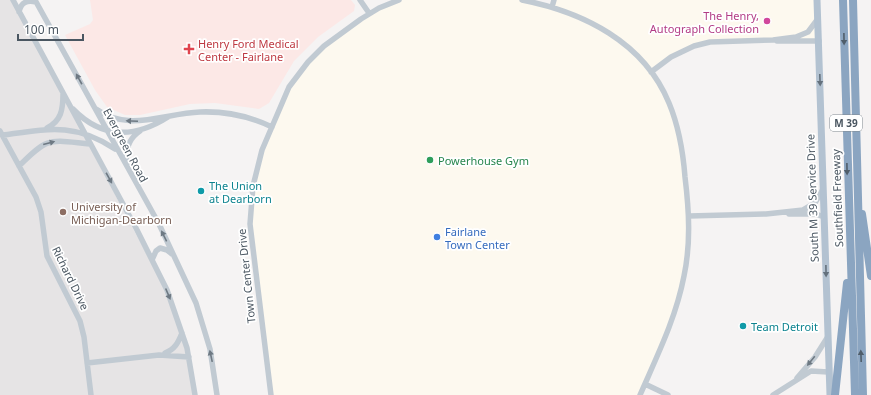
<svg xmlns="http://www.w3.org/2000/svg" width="871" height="395" font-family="'Noto Sans',sans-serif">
  <rect width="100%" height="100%" fill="#f5f3f3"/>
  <path fill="#fdf9ef" d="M399,0H522L552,7L554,0H817L819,41L773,40L694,46L651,72L678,127L689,234L678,302L640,395H271L251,238L255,176L285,97L308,62L361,19Z"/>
  <path fill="#e6e4e5" d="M0,0H12L166,291L184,342L194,395H0Z"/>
  <path fill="#fce8e6" d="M90,0H351L355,5L354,11L318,37L294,61L269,103L259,109L215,103L190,104L140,115H125L107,107L95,90L65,35L90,24L93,20Z"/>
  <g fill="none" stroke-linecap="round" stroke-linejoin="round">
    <path stroke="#c1cad2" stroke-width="5.5" d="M13,0L137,230L167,290L187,348L195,395
      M35,0L159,224L196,303L210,349L217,395
      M360,0L369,13
      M522,0C583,12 644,42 669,103C679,127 683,151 685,177C689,210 691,243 684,276C676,318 657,356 640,395
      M552,7L554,0
      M19,12C21,2 27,0 36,2
      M777,41H819
      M651,72L671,57L694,46L710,42L773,40L796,37L808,32L817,20
      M73,109C102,139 135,138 168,117
      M96,109C129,133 164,113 200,112C225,111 249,116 272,127
      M47,128C61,121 63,110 63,94
      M0,131L36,197L41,212L47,256L80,321L84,337L91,395
      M3,135C47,129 75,122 115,149
      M127,165C125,152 128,139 140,131
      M19,166C49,136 49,140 90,144
      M789,214H816L824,217
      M689,216L766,214L803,210L815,203L823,189
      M152,260L156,251L160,248L167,250L172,254
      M165,353C175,349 178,343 182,333
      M87,363L159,355L189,357
      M797,378L815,357L827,338
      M645,384L668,395
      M271,395L250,224L253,186L262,150L289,87L308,62L324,46L361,19L379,8L399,0
      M773,395L811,371L828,372"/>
    <path stroke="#b3c2d1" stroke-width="7" d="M817,0L830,395"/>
    <path stroke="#8ba5c1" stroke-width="8" d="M843,0L855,395
      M853,0L863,395
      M862,214L871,276
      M835,395L847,283"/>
  </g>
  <defs><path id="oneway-solid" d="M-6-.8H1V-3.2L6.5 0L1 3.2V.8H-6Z"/></defs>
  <g fill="#505e6b">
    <use href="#oneway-solid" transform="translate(844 39) rotate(89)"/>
    <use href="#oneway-solid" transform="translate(847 169) rotate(89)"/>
    <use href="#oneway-solid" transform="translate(861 356) rotate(-92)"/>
  </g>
  <g fill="#6e7983">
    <use href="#oneway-solid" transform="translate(79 79) rotate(-119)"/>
    <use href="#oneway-solid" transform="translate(132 121) rotate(-178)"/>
    <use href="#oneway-solid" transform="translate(49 143) rotate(-15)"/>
    <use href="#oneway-solid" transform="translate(109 178) rotate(61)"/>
    <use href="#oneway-solid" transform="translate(164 236) rotate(-116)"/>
    <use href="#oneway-solid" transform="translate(168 294) rotate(67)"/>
    <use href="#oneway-solid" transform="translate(211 356) rotate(-102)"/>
    <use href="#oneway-solid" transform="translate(811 361) rotate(129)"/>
  </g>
  <g fill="#64717d">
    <use href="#oneway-solid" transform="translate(820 80) rotate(88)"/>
    <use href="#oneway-solid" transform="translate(826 271) rotate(89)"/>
  </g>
  <circle fill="#d1479c" stroke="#fff" stroke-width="1.5" cx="767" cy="21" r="4"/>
  <path fill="#e0444e" stroke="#fff" stroke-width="1.5" d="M187 43h4v4h4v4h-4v4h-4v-4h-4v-4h4z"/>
  <circle fill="#2e9e5b" stroke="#fff" stroke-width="1.5" cx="430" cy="160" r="4"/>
  <g fill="#0f9aa8" stroke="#fff" stroke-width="1.5">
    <circle cx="201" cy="191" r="4"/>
    <circle cx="743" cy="326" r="4"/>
  </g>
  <circle fill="#8d6e63" stroke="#fff" stroke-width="1.5" cx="63" cy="212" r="4"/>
  <circle fill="#3f7fe0" stroke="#fff" stroke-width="1.5" cx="437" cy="237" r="4"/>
  <g text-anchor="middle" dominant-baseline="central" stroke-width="3.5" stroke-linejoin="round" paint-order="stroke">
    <rect fill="#fff" stroke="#808990" stroke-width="1" x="830" y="115" width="32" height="16" rx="3"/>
    <g font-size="10" font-weight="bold" fill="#4a5661">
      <text x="846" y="123">M 39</text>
    </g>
    <g font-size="11" fill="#b23c85" stroke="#fff" text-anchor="end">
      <text x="759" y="15">The Henry,<tspan x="759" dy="13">Autograph Collection</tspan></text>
    </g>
    <g font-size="11" fill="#be3a42" stroke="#fff" text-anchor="start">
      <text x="198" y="43">Henry Ford Medical<tspan x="198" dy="13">Center - Fairlane</tspan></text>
    </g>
    <g font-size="11" fill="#4a5661" stroke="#fff">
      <text transform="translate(126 145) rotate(62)">Evergreen Road</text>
      <text transform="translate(812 198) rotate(-92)">South M 39 Service Drive</text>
      <text transform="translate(837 198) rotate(-92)">Southfield Freeway</text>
      <text transform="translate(246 276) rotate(-96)">Town Center Drive</text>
      <text transform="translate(71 278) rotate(64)">Richard Drive</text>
    </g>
    <g font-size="11" fill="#27864d" stroke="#fff" text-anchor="start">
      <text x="438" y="160">Powerhouse Gym</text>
    </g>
    <g font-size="11" fill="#0d838f" stroke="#fff" text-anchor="start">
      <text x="209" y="185">The Union<tspan x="209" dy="13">at Dearborn</tspan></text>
      <text x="751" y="326">Team Detroit</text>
    </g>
    <g font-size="11" fill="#785e54" stroke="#fff" text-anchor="start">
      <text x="71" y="206">University of<tspan x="71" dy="13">Michigan-Dearborn</tspan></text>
    </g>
    <g font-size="11" fill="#366cbe" stroke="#fff" text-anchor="start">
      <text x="445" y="231">Fairlane<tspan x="445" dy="13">Town Center</tspan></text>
    </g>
  </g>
  <path d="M18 34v6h65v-6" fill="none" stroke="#4a5661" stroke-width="2"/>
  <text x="24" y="34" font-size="12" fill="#4a5661" stroke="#ffffff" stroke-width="3" paint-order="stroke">100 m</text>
</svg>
